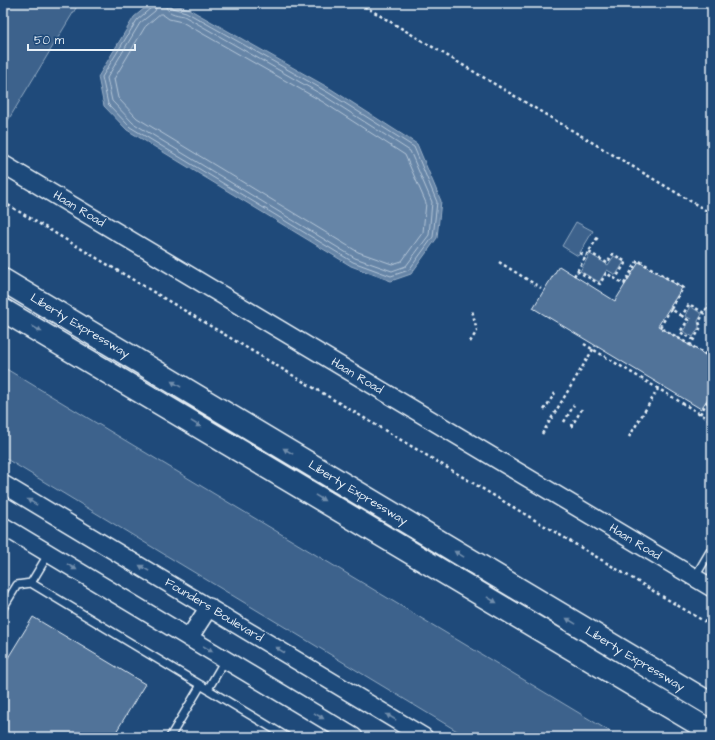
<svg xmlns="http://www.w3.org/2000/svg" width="715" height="740" font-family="'Architects Daughter',sans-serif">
  <rect width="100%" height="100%" fill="#1f4a7a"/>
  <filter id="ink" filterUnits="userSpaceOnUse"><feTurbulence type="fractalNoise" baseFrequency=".025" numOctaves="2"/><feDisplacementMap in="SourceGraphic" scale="8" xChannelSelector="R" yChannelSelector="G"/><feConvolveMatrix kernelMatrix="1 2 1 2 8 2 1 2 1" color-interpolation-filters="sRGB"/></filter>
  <g filter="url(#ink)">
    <path fill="#3c628c" stroke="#92aac2" d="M3,3H79L7,122L3,120Z
      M576,222L593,231L578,256L562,246Z
      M590,254L608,265L614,256L624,262L616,275L607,270L599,282L580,271Z
      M690,306L702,314L698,321L699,327L693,337L683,331L691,319L685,316Z
      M3,367L619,737H467L3,457Z"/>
    <path fill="#6685a7" stroke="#9ab0c7" d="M151,3H166L187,8L331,89L417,144L441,201L437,238L411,274L391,281L351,266L127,130L104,106L98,77L134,17Z"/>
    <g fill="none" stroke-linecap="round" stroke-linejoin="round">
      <path stroke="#b4c6d8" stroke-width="1" d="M153,3L152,7L137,20L102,77L108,104L130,127L353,262L391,276L409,270L433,237L437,202L414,147L329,93L186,12L172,8L170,3
        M158,3L155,11L140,23L107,78L112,101L133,123L355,258L392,271L406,266L429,235L432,202L410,151L326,97L184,16C175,14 166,14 165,3
        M160,14H162L169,19L182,22L323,102L405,155L426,203L423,232L402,261L392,264L358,252L137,118L118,98L114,79L145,27Z"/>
    </g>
    <path fill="#517399" stroke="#e8f1f8" d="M639,262L682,288L658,326L712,359V392L701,409L533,308L559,266L615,301Z
      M33,617L145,684L113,737H3V666Z"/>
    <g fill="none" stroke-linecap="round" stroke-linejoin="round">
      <g stroke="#e8f1f8" stroke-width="10">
        <path id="service" d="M695,577L712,548
          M31,583L49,553
          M3,608L17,585L31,583L287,737
          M208,689L225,660
          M170,737L201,685"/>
      </g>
      <g stroke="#e8f1f8" stroke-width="20">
        <path id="tertiary" d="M3,164L712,588
          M3,484L424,737
          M3,526L354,737
          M189,638L209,607"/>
      </g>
      <g stroke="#e8f1f8" stroke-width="25">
        <path id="motorway" d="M3,280L712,705
          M3,310L712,732"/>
      </g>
      <path stroke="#e8f1f8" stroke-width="2.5" stroke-dasharray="3 3" stroke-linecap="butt" d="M359,3L712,214
        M3,202L712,626
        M589,252L607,263L613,254L626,262L616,278
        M580,253L586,256
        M499,262L541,288
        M577,271L600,284L606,273L624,284L638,260L683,288L671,309L682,316
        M574,276L599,235
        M671,309L660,327L712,358
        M694,340L680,332L688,320L682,316L689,304L704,313L710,303
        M470,342L477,331L472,310
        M584,344L712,421
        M690,346L701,327L699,322L704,313
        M544,410L555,393
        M700,414L712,394
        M564,422L574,405
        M571,427L582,409
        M542,434L595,346
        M629,437L658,389"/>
      <use href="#service" stroke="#1f4a7a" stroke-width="7"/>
      <use href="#tertiary" stroke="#1f4a7a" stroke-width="17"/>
      <use href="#motorway" stroke="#1f4a7a" stroke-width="22"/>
    </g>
    <defs><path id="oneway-solid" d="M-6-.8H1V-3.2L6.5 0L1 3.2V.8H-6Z"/></defs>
    <g fill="#6f8dac">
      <use href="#oneway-solid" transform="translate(37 329) rotate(31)"/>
      <use href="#oneway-solid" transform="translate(176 384) rotate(-149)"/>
      <use href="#oneway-solid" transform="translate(196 424) rotate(31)"/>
      <use href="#oneway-solid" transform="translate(288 451) rotate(-149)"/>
      <use href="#oneway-solid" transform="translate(320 498) rotate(31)"/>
      <use href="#oneway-solid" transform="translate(32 502) rotate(-149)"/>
      <use href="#oneway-solid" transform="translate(459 554) rotate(-149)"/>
      <use href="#oneway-solid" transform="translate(72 567) rotate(31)"/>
      <use href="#oneway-solid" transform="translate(144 568) rotate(-149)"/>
      <use href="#oneway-solid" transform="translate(492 600) rotate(31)"/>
      <use href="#oneway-solid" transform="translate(571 621) rotate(-149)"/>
      <use href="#oneway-solid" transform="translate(208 649) rotate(31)"/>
      <use href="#oneway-solid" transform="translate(280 650) rotate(-149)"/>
      <use href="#oneway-solid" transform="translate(319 716) rotate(31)"/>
      <use href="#oneway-solid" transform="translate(391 717) rotate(-149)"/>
    </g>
  </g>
  <g text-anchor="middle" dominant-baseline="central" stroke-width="3" stroke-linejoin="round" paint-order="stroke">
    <g font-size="12" fill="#e8f1f8" stroke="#1f4a7a">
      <text transform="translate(79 209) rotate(31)">Haan Road</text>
      <text transform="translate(80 326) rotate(31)">Liberty Expressway</text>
      <text transform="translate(357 376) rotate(31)">Haan Road</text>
      <text transform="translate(358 493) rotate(31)">Liberty Expressway</text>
      <text transform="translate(635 542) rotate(31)">Haan Road</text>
      <text transform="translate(214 610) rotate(31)">Founders Boulevard</text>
      <text transform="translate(635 659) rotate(31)">Liberty Expressway</text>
    </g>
  </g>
  <rect width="715" height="740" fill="none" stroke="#1f4a7a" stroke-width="16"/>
  <rect x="8" y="8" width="699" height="724" fill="none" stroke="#e8f1f8" stroke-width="1.5" filter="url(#ink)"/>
  <path d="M28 44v6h107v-6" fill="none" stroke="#e8f1f8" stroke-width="2"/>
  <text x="34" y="44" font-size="12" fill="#e8f1f8" stroke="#1f4a7a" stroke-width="3" paint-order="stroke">50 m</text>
</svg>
